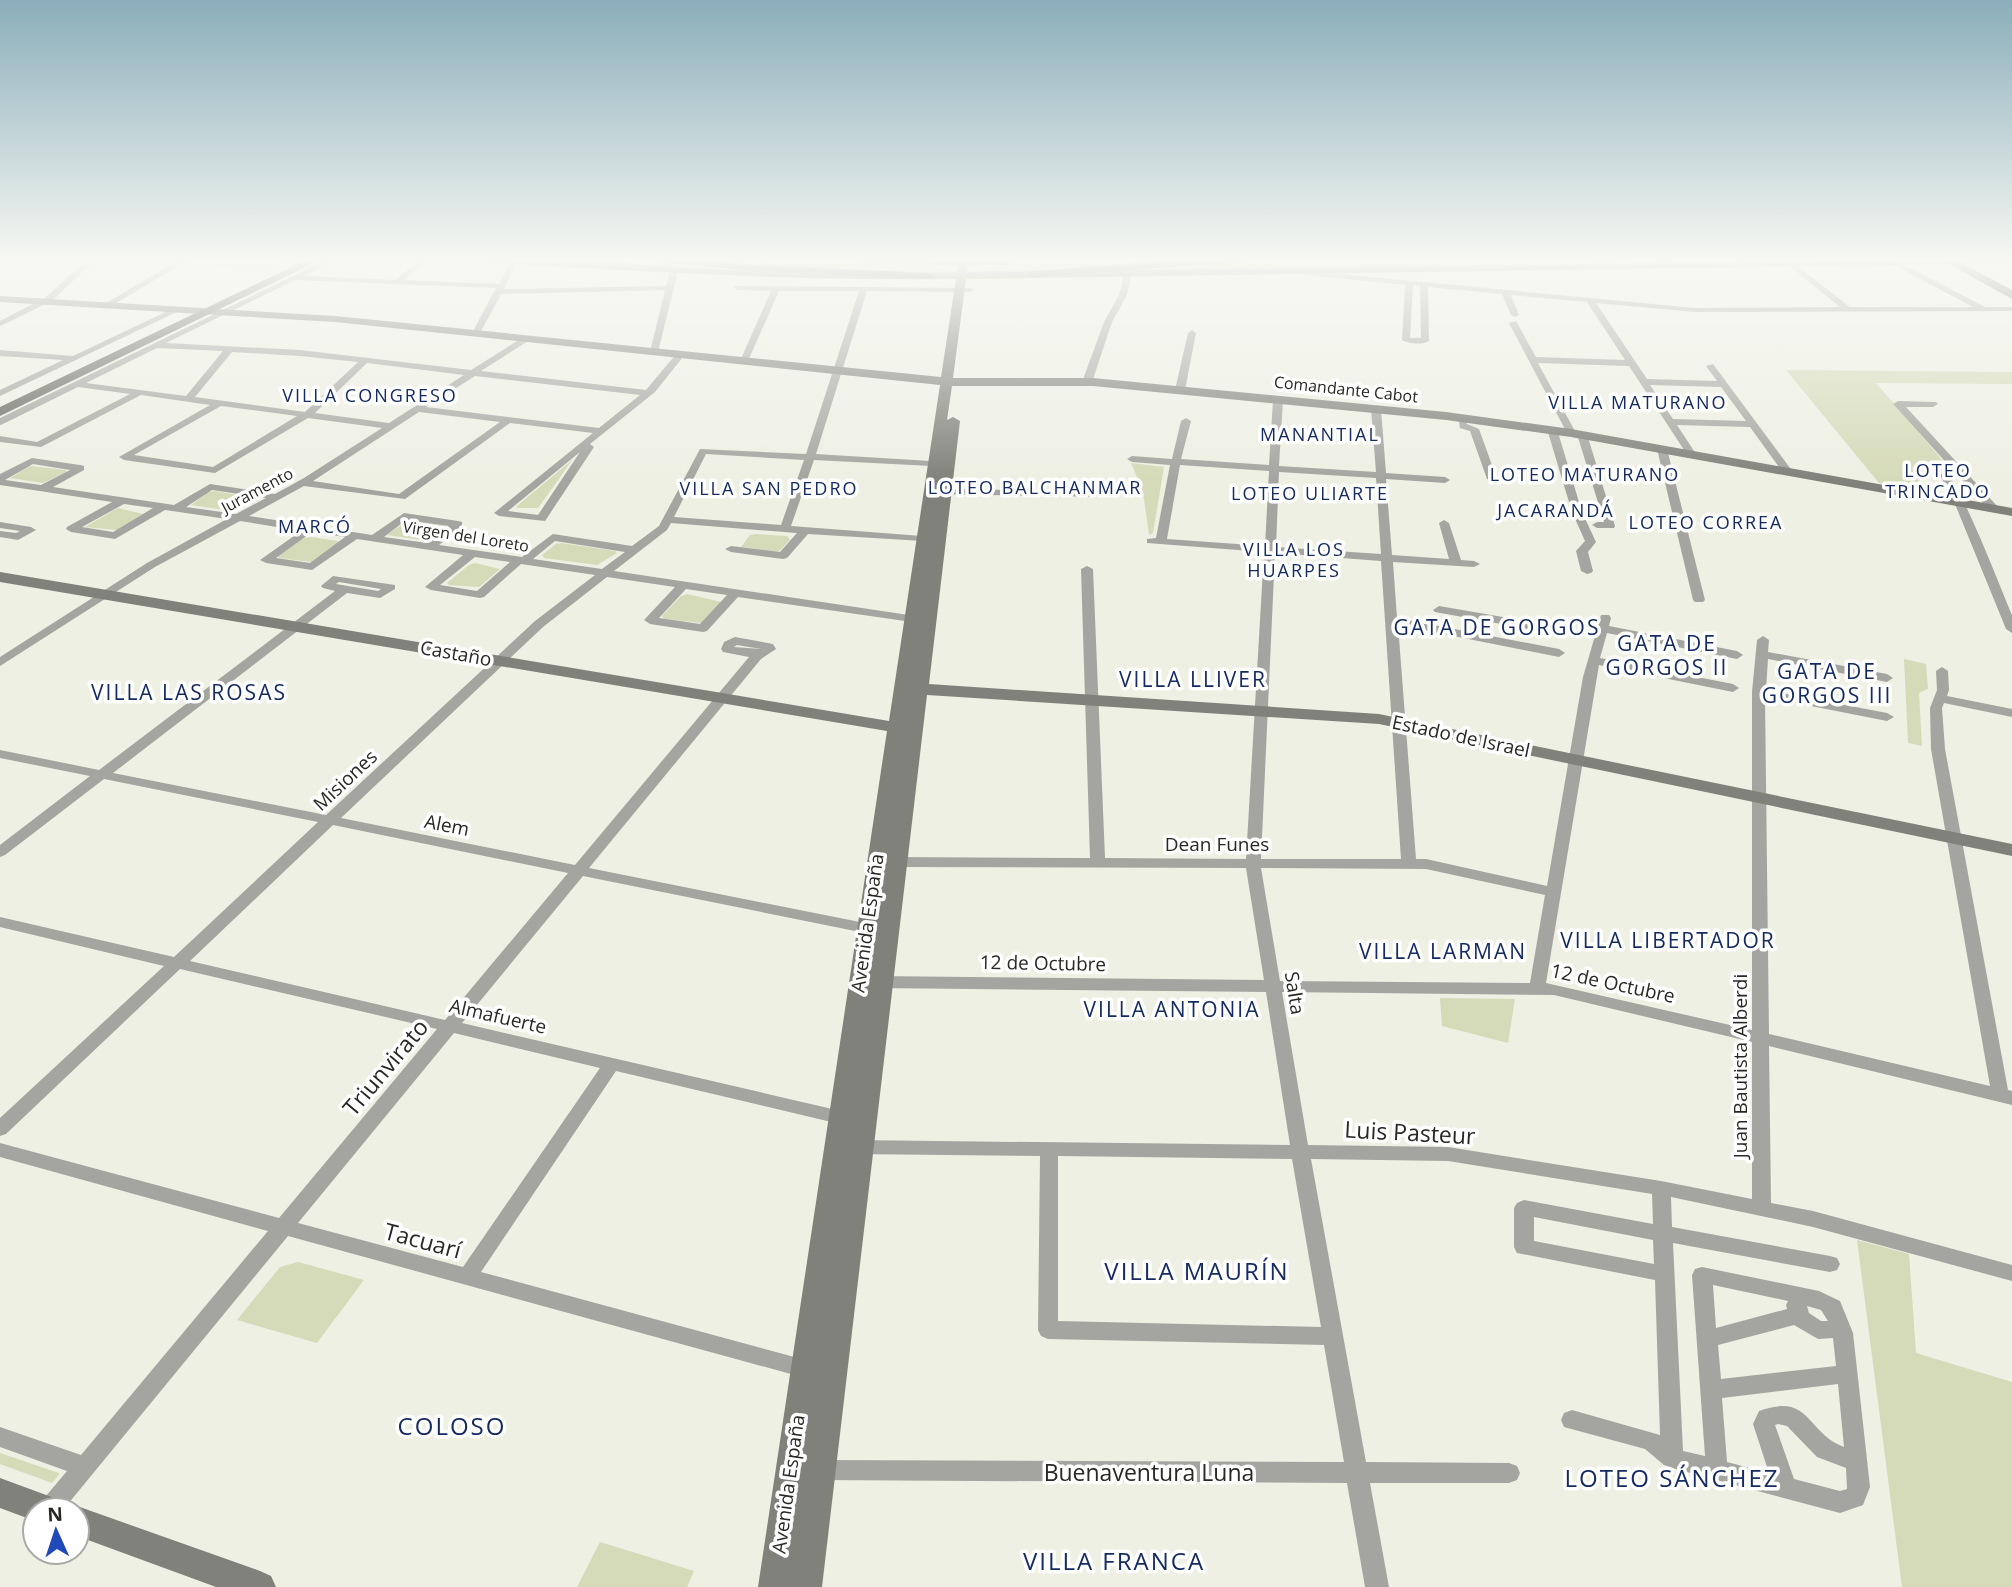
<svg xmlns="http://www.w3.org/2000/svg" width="2012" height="1587" font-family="'Open Sans',sans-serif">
  <rect width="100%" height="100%" fill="#eef0e4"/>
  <path fill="#d5dab8" d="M195,259H290L262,272L188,263Z
    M511,259H646L717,266L850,275L728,272Z
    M673,259L939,262V266L951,264L954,267L953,272L888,274Z
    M1221,259L1058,271L983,272L985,266L1000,265L1004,261Z
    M1275,259H1765L1793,260L1083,272Z
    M1786,370L2012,372V384L1876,383L1951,470L1912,467L1924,491L1879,483Z
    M573,459L538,508H517V506Z
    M1131,463L1164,467L1153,533L1149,535L1143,492Z
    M30,466L66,470V472L43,483L10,478Z
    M214,491L258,498L259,500L232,511L191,505L208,492Z
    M118,508L143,514L117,530L85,527Z
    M408,520L446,526L447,528L428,541L387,535Z
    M756,534L787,536L790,540L778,552L741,547L750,535Z
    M311,537L338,541L339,543L312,562L279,558L278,556L304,538Z
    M561,543L615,551L617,553L597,565L544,558L542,555L556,544Z
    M475,563L500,569L479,587L449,585L447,583L469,565Z
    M687,594L721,602L702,623L664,619L662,616L681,596Z
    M1904,659L1926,664L1928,689L1919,693L1922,746L1908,743Z
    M1440,998L1515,999L1508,1043L1442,1026Z
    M1857,1240L1909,1254L1916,1353L2012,1382V1587H1902Z
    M298,1262L364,1280L317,1343L237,1320L280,1267Z
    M0,1453L59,1473V1475L52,1483L0,1464Z
    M600,1542L694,1571L687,1587H577Z"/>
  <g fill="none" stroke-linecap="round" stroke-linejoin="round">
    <path fill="#a4a5a0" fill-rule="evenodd" d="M88,259H96L52,301L0,326V321L46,297Z
      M181,259H190L108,308L101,306Z
      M328,259H337L304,276L395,280L421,259H429L404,280L499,284L512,259H518L504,289L666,286L671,269L678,271L658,352L654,355L650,352L665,290L501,294L480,333L476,336L472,333L496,288L295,280L166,343L300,350L471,370L525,336L529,339L528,341L481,371L646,390L677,353H683V357L655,392L590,444L594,447L545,521L499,516L494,513L593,433L510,423L405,499L304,486L249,516L372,535L404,513L458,521L462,522V526L439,545L522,557L553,534L632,546L659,526L700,449L806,454L859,291H779L748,361L744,364L740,361L771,291L738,290L734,288L735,286L970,288L974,290L970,292L867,291L816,454L947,462L952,465L951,467L814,460L791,526L935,537L939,538V542L808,534L787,558L783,559L731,552L725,549L731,546L780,552L797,533L671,523L667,530L614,571L922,617L926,618V624L738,597L707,631L703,632L650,624L644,620L675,587L607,577L543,627L341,818L575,865L749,657L723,652L721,649L724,642L735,637L773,644L776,649L761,659L589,868L875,925L881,926L883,930L881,934L875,935L583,876L462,1023L854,1114L857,1119L854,1124L848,1126L616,1071L481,1272L809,1361L816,1363L819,1370L816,1377L809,1379L288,1236L63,1510H38L41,1502L67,1471L0,1447V1427L81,1455L268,1231L0,1157V1143L279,1218L437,1029L180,969L6,1134L0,1136V1118L164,966L0,927V917L174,957L318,822L104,779L5,855L0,857V845L90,776L0,758V750L99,770L335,591L323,588L321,586L333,576L395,585V589L380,598L347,593L113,773L326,815L535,621L595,575L521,564L484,597L480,598L431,590L425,587L463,555L357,539L312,570L266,563L260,560L301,531L240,521L155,567L0,666V657L147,563L227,519L165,510L115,539L71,532L66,529L67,527L112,502L0,485V474L32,458L80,465L84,466V470L53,487L174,505L210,484L275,494L304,478L382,428L308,418L215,473L124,460L119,457L210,405L141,395L41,447L0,442V436L37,442L130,394L78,387L3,424L0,425V418ZM157,348L223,351L186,396L86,383ZM232,352L300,356L358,362L305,412L195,397ZM367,363L464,375L389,423L315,413ZM475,376L640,395L599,428L426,407ZM221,406L297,416L213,467L134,455ZM419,412L500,422L399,494L313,481ZM580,452L538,515L508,511ZM706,454L804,460L781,525L674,517ZM33,464L70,470L41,485L5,480ZM212,490L266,498L236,514L186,507ZM124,504L153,508L113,532L82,527ZM406,520L449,526L427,543L384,537ZM312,532L345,537L310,563L276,558ZM555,541L625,552L602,569L533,559ZM475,557L510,562L477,591L440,585ZM339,582L381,589L378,591L336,584ZM686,589L727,595L700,624L659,618ZM737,645L761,649L734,647ZM333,825L568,873L445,1020L190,961ZM454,1033L600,1068L463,1267L298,1223Z
      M1895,260L1985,307H2012V311L1695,312L1596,303L1647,379L1717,381L1706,366L1713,364L1793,472L1788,475L1784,474L1750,427L1677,425L1696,454L1688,456L1629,366L1538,363L1576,433L1568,435L1509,323L1516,321L1536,357L1625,360L1587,302L1511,295L1519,315L1515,317L1511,315L1502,294L1428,287L1429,341C1423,345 1408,344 1402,340L1405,285L1298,274L1294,272L1298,270L1695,308L1840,307L1788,265L1787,263L1791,261L1850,307H1973L1892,264L1891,262ZM1413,285L1420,286L1421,338H1410ZM1650,385L1721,387L1746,421L1673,419Z
      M1125,271L1132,273L1127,295L1112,322L1092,382L1084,384L1082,382L1104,322L1119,295Z
      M174,308L181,310L0,396V390L63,360L0,356V350L73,356Z
      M1192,330L1196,333L1185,390L1180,393L1175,390L1188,333Z
      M1278,397L1283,400L1279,466L1376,472L1371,409L1376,406L1381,409L1386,473L1445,477L1450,480L1445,483L1386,479L1392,555L1449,559L1439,523L1444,520L1449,523L1461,560L1474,561L1480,564L1474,567L1393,562L1397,618L1559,649L1565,653L1559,657L1398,625L1416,859H1426L1547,886L1583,677L1601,615H1609L1611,618L1609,626L1737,651L1743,655L1737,659L1607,633L1600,658L1733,684L1739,688L1733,692L1599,665L1546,983L1752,1030V692L1757,640L1763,636L1769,640L1768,652L1887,674L1893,678L1887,682L1768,659L1766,690L1887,713L1894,717L1887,721L1765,697L1769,1034L1990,1086L1931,749L1930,708L1937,690L1936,671L1942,667L1948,671L1949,690L1947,696L2012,709V717L1944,703L1942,708L1945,749L2008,1090L2012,1091V1105L1769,1046L1771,1203L1813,1211L2012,1265V1281L1813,1227L1671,1197L1672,1227L1830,1256L1837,1258L1840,1264L1837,1270L1830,1272L1673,1243L1683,1451L1705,1456L1692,1275L1695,1269L1702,1267L1819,1291L1840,1301L1853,1333L1870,1487L1863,1505L1840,1513L1672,1468L1664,1465L1645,1449L1564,1427L1561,1420L1564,1413L1572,1410L1660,1435L1655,1280L1517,1253L1514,1247V1208L1517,1203L1524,1200L1653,1224L1652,1194L1448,1161L1311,1159L1366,1462L1509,1463L1517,1466L1520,1473L1517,1480L1509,1483H1370L1389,1587H1365L1347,1483L819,1480L811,1477L808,1470L811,1463L819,1460L1344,1462L1324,1345L1048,1339L1041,1336L1038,1330L1040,1156L854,1154L848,1152L845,1147L848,1142L854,1140L1290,1145L1266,992L875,988L869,986L867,982L869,978L875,976L1264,980L1246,868L888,867L881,862L888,857L1090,858L1081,569L1087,566L1093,569L1105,858L1246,859L1264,552L1147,543V539L1156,538L1170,465L1132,462L1127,459L1132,456L1172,459L1181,421L1186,418L1191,421L1181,459L1269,465L1273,400ZM1180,465L1269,471L1265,546L1167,539ZM1279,472L1376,478L1381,554L1276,547ZM1275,553L1381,561L1401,859H1261ZM1261,868L1426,869L1545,895L1530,983L1280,981ZM1282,992L1554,995L1752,1042V1199L1661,1181L1448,1147L1308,1145ZM1058,1156L1292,1159L1321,1327L1058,1321ZM1534,1217L1653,1240L1654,1264L1534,1241ZM1713,1285L1788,1301L1786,1305L1787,1309L1716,1328ZM1807,1306L1821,1310L1828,1321H1821L1809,1313ZM1794,1325L1818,1339L1833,1338L1836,1366L1721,1379L1718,1345ZM1838,1384L1844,1447C1806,1433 1811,1392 1759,1411L1753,1424L1769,1473L1727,1462L1722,1398ZM1778,1424L1787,1426L1817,1457L1846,1468L1847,1489L1840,1491L1794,1479L1775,1425Z
      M1898,401L1936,402L1938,404L1933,407H1906L1998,507V511H1990L1895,406L1893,404Z
      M1458,416H1464L1467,424L1479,429L1497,479L1496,481L1487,479L1470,431L1460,428Z
      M1549,427L1557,429L1582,512L1596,542L1588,552L1593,571L1591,573L1587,574L1581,571L1576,551L1585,541L1572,512L1547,429Z
      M1579,432L1587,434L1615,526L1614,528H1597L1592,525L1597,522H1604L1577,434Z
      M1662,446L1667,449L1705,600L1703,602H1695L1693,600L1657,449Z
      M1945,472C1959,479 2002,592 2012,615V633L2006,629L1955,504L1940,475Z
      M935,489L1115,491L1120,494L1115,497L931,494L930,492Z
      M0,522L31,527L36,530L18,540L0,537V531L16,533L20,531L0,528Z
      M1439,606L1550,625L1556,629L1550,633L1435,612L1433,610Z"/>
    <path fill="#80817a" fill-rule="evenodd" d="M474,259C545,255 619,264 691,268C780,273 868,274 957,272L958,265L963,262L968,265L967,272L2012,259V263L966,279L953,378H1093L1446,412L1571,429L2012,508V516L1571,437L1446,420L1093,386H952L947,420L953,417L960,421L929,684L1379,714L2012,844V856L1379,724L927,695L822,1587H758L887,731L0,582V572L889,721L940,385L335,322L0,302V296L335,316L941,377L956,279C796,281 638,271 479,262Z
      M0,1478L57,1499L62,1510H35V1521L0,1508Z
      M77,1506L260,1571L271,1576L276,1587H216L77,1536V1510H67Z"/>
    <path fill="#66685f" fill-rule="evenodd" d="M308,259H322L0,416V407Z
      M1940,259H1954L2012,290V299Z"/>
    <path fill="#515248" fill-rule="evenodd" d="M655,259H693L755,265L929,273L935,276L929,279L755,271L661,262Z
      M855,259H943L937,262H860Z
      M1199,259H1248L1242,262L1032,277L1026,274L1032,271Z
      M1802,259H1892L1898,262L1892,265L1807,262Z"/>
    <path stroke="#515248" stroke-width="12" d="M937,259H1004"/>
  </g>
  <linearGradient id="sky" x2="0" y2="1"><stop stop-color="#8aaeba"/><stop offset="0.54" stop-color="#f7f8f3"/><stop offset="1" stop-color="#f7f8f3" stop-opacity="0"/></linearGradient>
  <rect width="2012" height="481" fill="url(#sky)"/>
  <g text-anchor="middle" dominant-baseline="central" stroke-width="7" stroke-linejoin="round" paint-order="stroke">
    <g font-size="16" fill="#282824" stroke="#fff">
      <text transform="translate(1346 389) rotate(6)">Comandante Cabot</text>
      <text transform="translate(257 490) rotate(-28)">Juramento</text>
      <text transform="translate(466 536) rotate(9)">Virgen del Loreto</text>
    </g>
    <g font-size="18" letter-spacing="2" fill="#152b61" stroke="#fff">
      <text x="370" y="395">VILLA CONGRESO</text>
      <text x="1638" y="402">VILLA MATURANO</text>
      <text x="1320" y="434">MANANTIAL</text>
      <text x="1938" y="470">LOTEO<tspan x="1938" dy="21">TRINCADO</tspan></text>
      <text x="1585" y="474">LOTEO MATURANO</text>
      <text x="1035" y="487">LOTEO BALCHANMAR</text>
      <text x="769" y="488">VILLA SAN PEDRO</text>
      <text x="1310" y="493">LOTEO ULIARTE</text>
      <text x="1556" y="510">JACARANDÁ</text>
      <text x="1706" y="522">LOTEO CORREA</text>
      <text x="315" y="526">MARCÓ</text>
      <text x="1294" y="549">VILLA LOS<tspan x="1294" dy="21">HUARPES</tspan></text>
    </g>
    <g font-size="19" fill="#282824" stroke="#fff">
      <text transform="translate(456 653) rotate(10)">Castaño</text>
      <text transform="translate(1461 736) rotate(12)">Estado de Israel</text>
      <text transform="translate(345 780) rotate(-43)">Misiones</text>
      <text transform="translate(447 825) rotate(11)">Alem</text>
      <text x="1217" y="844">Dean Funes</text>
      <text transform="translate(867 923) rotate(-82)">Avenida España</text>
      <text transform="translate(1043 963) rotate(1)">12 de Octubre</text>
      <text transform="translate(1613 983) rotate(12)">12 de Octubre</text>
      <text transform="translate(1295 993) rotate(81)">Salta</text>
      <text transform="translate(498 1016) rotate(13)">Almafuerte</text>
      <text transform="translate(1740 1066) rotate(-90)">Juan Bautista Alberdi</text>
      <text transform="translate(788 1484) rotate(-82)">Avenida España</text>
    </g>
    <g font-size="21" letter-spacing="2" fill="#152b61" stroke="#fff">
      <text x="1497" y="627">GATA DE GORGOS</text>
      <text x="1667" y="643">GATA DE<tspan x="1667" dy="24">GORGOS II</tspan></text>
      <text x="1827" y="671">GATA DE<tspan x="1827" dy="24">GORGOS III</tspan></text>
      <text x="1193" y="679">VILLA LLIVER</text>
      <text x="189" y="692">VILLA LAS ROSAS</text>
      <text x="1668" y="940">VILLA LIBERTADOR</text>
      <text x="1443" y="951">VILLA LARMAN</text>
      <text x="1172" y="1009">VILLA ANTONIA</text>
    </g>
    <g font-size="23" fill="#282824" stroke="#fff">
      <text transform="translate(385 1067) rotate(-50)">Triunvirato</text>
      <text transform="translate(1410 1132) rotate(3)">Luis Pasteur</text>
      <text transform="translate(423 1240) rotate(15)">Tacuarí</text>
      <text x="1149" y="1472">Buenaventura Luna</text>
    </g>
    <g font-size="24" letter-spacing="2" fill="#152b61" stroke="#fff">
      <text x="1197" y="1270">VILLA MAURÍN</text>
      <text x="452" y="1425">COLOSO</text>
      <text x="1672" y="1477">LOTEO SÁNCHEZ</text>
      <text x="1114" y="1560">VILLA FRANCA</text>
    </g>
  </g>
  <g transform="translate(56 1531) rotate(357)"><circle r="33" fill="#ffffff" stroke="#a9a9a7" stroke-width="2"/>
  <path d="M0-5L12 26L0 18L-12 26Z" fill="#214ab8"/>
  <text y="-10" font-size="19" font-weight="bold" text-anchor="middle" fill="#282824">N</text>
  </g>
</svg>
